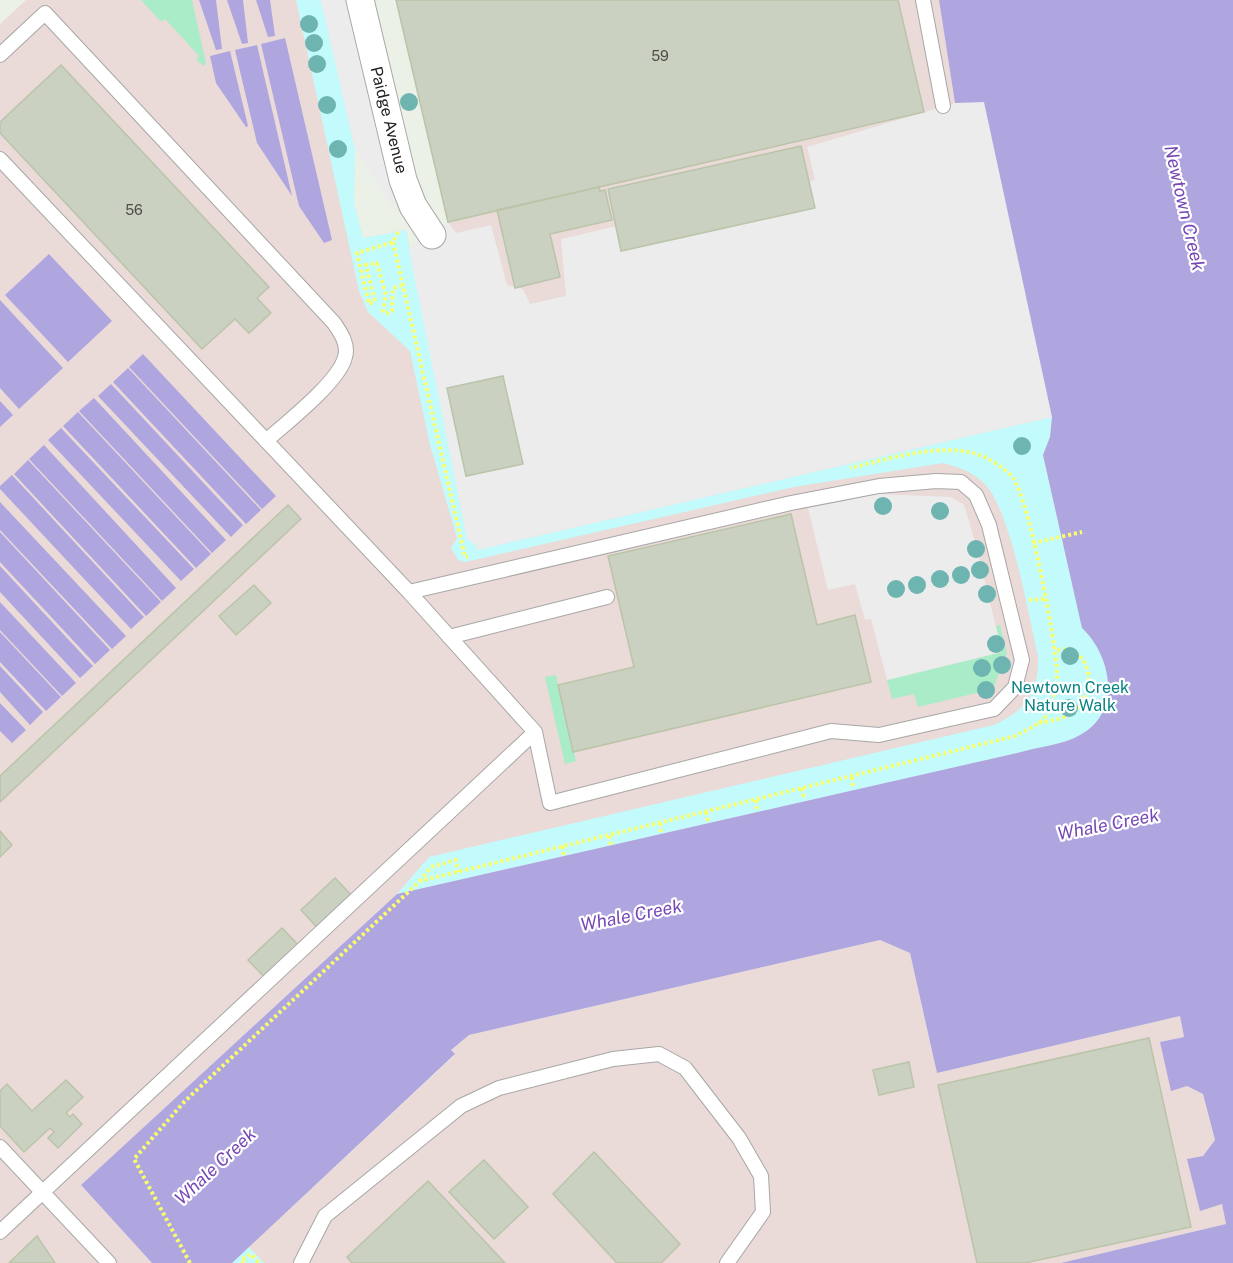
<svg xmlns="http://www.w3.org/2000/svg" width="1233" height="1263" font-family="'Public Sans',sans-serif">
  <rect width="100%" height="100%" fill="#ebf1e7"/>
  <path fill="#eadad8" d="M26,0H321L355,149L354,203L363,238L406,230L410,248L448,222L397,0H939L955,103L984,102L1052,417L1050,437L1043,455L1106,709L397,894L81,1185L152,1263H0V24Z
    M880,940L910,953L937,1073L1180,1016L1184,1037L1160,1042L1187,1086L1203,1094L1215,1140L1203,1156L1188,1159L1200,1210L1222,1204L1226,1224L1061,1263H232L455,1055L451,1050L469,1035Z"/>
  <path fill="#abecc8" d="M141,0H192L206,63L203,66L196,59L199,56L165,19L161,22Z
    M1000,625L1007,653L993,689L918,707L914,694L892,699L887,680L1001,652L996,626Z
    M556,675L576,761L565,764L545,677Z"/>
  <path fill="#c3fbfc" d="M296,0H321L355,149L354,203L363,238L406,230L467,538L476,545L477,550L1052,417L1050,437L1043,455L1082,628C1112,656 1122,713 1080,735C1063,745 1037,747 1017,753L397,894L429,857L994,725C1028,709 1039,692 1038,655C1028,614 1011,510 984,483C971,471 959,467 943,463L794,487L465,562L458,560L451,548L457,538L430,445L410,351L368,312L359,291Z
    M249,1247L264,1263H232Z"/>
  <path fill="#ececec" d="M321,0H347L397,214L355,149Z
    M984,102L1052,417L477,550L476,545L467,539L409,249L448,222L456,233L491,225L507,285L523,289L530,304L566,296L561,239L815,180L807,147L955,103Z
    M879,494L951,497L964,505L976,545L1002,652L887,680L871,619L865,620L855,584L828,590L808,508Z"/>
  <path fill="#afa6e0" d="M199,0H216L222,49L216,50Z
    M227,0H243L248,43L242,44Z
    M256,0H270L275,36L268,37Z
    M939,0H1233V1263H1061L1226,1224L1222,1204L1200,1211L1187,1159L1203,1156L1215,1140L1203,1094L1187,1086L1171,1091L1160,1042L1184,1037L1180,1016L937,1073L910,953L880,940L469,1035L451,1050L455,1054L232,1263H152L81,1185L397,894L1017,753C1037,747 1063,745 1080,735C1122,713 1112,656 1082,628L1043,455L1050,437L1052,417L984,102L955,103Z
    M285,38L332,240L324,243L299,206L261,44Z
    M257,45L292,196L257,143L235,50Z
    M230,51L248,126L246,127L216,83L210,56Z
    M49,254L112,321L68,362L5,295Z
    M0,300L63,368L19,409L0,388Z
    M143,354L276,496L262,509L129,367Z
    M128,368L261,510L246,524L113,382Z
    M111,384L243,525L231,537L98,396Z
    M94,398L226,540L212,553L79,411Z
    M0,401L13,415L0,427Z
    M78,412L211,554L196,568L63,426Z
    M61,428L194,569L181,581L48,440Z
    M44,445L176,588L162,601L29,459Z
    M28,460L161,602L146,616L14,474Z
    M12,475L144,617L131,629L0,489V486Z
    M0,502L126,636L112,649L0,530Z
    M0,532L110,650L95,664L0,562Z
    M0,566L93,666L80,678L0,592Z
    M0,602L76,683L62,696L0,630Z
    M0,632L61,697L46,711L0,662Z
    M0,666L43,712L30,725L0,692Z
    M0,703L26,730L12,743L0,731Z"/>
  <path fill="#cbd1c0" stroke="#bac4a8" stroke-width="1.5" d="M396,0H898L924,112L448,222Z
    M61,65L269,287L257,298L271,313L249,333L235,319L202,349L0,133V122Z
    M801,146L815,208L621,251L608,189Z
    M599,187L600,191L605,190L612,220L550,234L560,277L515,288L497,210Z
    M503,376L523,464L466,476L447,388Z
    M288,505L301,519L0,802V776Z
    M791,514L817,625L855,615L871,682L573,752L558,685L634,667L608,556Z
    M254,585L271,603L236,635L219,616Z
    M0,831L12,845L0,857Z
    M335,878L358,902L324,935L301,910Z
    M282,928L305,952L271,984L248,960Z
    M1149,1038L1191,1227L1025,1263H977L938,1085Z
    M909,1062L914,1087L879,1095L873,1070Z
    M66,1080L83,1097L66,1113L70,1117L73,1114L82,1124L58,1148L48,1138L54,1132L50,1128L24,1152L0,1126V1091L7,1084L32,1111Z
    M594,1152L680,1244L661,1263H617L553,1194Z
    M484,1160L528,1207L494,1239L449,1192Z
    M428,1181L505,1263H352L347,1257Z
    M37,1236L55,1263H9Z"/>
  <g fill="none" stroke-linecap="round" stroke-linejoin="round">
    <g stroke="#a7a7a7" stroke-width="16">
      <path id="lane" d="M923,0L943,106
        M0,55L45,13L334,323C340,332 349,344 345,357C339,382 287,422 266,441
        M0,159L409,592L535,732L550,803L831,731L879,735L994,709L1015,687L1022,660L989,525L976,495L961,482L936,481L879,486L791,503L409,592
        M449,637L607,597
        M0,1147L109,1263
        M0,1232L535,732
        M301,1263L325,1216L461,1106L499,1088L613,1059L659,1054L685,1068L739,1138L761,1176L763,1212L727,1263"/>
    </g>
    <g stroke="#a7a7a7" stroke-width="29">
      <path id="street" d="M360,0L403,180L413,206L432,235"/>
    </g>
    <path stroke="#faff6a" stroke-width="4" stroke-dasharray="3 3" stroke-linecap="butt" d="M398,232L393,242L357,253L369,304L375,301L366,265L377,263L386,296L383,310L386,314L392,311L393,288L401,286
      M393,242L465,557H468
      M1033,543L1082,532
      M1029,600L1044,599
      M1039,723C1050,721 1062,719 1071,714C1092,700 1097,660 1070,650C1066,649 1059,650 1055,650
      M852,777L853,788
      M802,788L804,799
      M756,800L757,812
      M706,812L708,822
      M660,823L661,833
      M609,836L611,845
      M562,846L564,856
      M420,881L431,867L456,860L458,872
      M190,1263L134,1159L184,1102L420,881L1015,736C1028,729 1045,723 1050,709C1054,698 1057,684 1057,673C1056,643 1029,499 1013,478C1009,472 998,465 992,461C953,437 890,459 850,468
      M244,1263L241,1260L251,1254L259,1263"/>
    <use href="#lane" stroke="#fff" stroke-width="14"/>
    <use href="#street" stroke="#fff" stroke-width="27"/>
  </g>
  <g fill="#6eb5b1">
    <circle cx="309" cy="24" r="9"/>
    <circle cx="314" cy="43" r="9"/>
    <circle cx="317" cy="64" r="9"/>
    <circle cx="409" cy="102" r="9"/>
    <circle cx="327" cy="105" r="9"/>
    <circle cx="338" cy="149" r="9"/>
    <circle cx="1022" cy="446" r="9"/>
    <circle cx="883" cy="506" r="9"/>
    <circle cx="940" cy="511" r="9"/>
    <circle cx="976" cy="549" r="9"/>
    <circle cx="980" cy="570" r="9"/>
    <circle cx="961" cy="575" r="9"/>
    <circle cx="940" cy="579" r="9"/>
    <circle cx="917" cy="585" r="9"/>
    <circle cx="896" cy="589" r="9"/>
    <circle cx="987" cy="594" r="9"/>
    <circle cx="996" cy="644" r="9"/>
    <circle cx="1070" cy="656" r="9"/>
    <circle cx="1002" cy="665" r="9"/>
    <circle cx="982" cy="668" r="9"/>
    <circle cx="986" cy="690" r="9"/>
    <circle cx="1069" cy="708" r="9"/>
  </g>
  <g text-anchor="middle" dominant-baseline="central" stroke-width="4.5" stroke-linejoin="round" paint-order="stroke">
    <g font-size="14" fill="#4b4c48">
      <text x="660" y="56">59</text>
      <text x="134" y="210">56</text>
    </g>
    <g font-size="16" fill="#202020" stroke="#fff">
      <text transform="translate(389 120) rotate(76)">Paidge Avenue</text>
    </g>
    <g font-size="16" fill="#088485" stroke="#fff">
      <text x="1070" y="687">Newtown Creek<tspan x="1070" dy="18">Nature Walk</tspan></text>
    </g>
    <g font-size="18" font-style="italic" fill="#7648b5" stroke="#fff">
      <text transform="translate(1185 208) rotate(77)">Newtown Creek</text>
      <text transform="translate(1108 824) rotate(-11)">Whale Creek</text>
      <text transform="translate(631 915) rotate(-11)">Whale Creek</text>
      <text transform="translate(215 1166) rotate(-43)">Whale Creek</text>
    </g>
  </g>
</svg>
